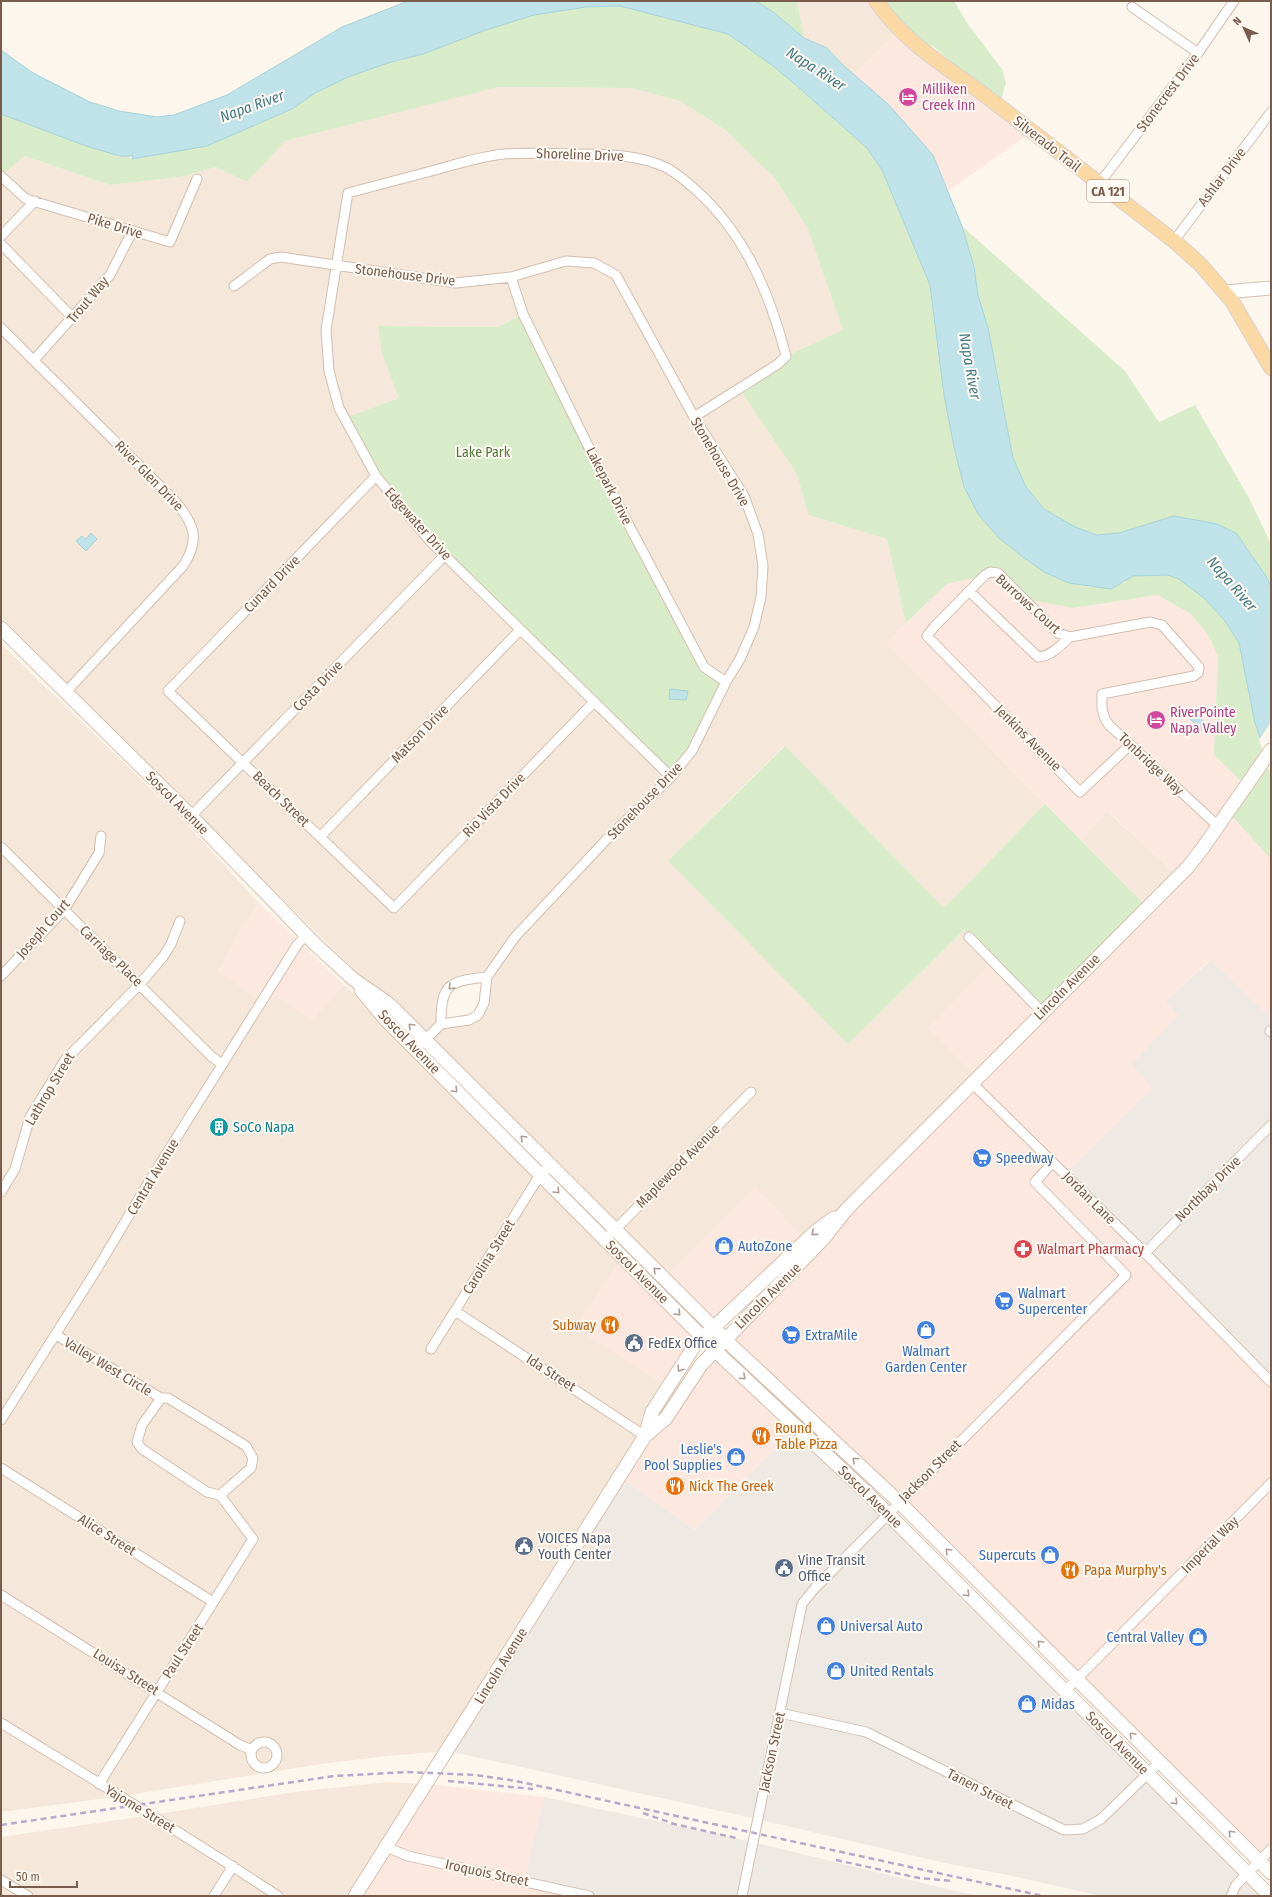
<svg xmlns="http://www.w3.org/2000/svg" width="1272" height="1897" font-family="'Fira Sans Condensed',sans-serif">
  <rect width="100%" height="100%" fill="#fdf6ec"/>
  <path fill="#f5e8da" fill-rule="evenodd" d="M797,1H876L900,30L854,75L827,48L804,38Z
    M498,87L631,88L680,101L724,129L774,177L807,227L843,330L786,356L740,389L797,474L808,515L887,539L906,623L887,643L1045,804L944,908L784,746L668,861L848,1044L965,929L992,962L977,1078L846,1210L816,1231L664,1278L195,812L1,617V176L23,156L110,185L180,177L216,167L247,182L285,141ZM522,314L704,667L345,418L399,398L379,326L498,327ZM487,977L478,1015L441,1024L445,993L462,980Z
    M1,644L185,822L258,902L218,971L270,991L312,1019L344,985L380,1014L622,1257L669,1387L448,1751L387,1756L321,1764L122,1796L1,1812Z
    M1107,811L1179,877L1148,908L1081,840Z
    M389,1782L427,1784L355,1896H1V1837L152,1815L294,1792Z"/>
  <path fill="#fde8e0" d="M900,30L1032,132L948,191L933,155L888,104L854,75Z
    M990,572L1074,608L1157,595L1191,614L1208,635L1218,656L1214,755L1246,786L1228,812L1271,859V1019L1210,960L1165,1001L1179,1015L1132,1064L1153,1089L1065,1174L1271,1382V1873L725,1339L977,1078L928,1028L992,962L1042,1012L1179,877L1108,811L1081,840L886,643L947,584L985,575Z
    M258,902L344,985L312,1020L270,991L262,1002L218,971Z
    M755,1187L806,1240L713,1327L664,1278Z
    M622,1257L703,1338L669,1387L575,1328Z
    M715,1350L796,1427L695,1530L620,1477Z
    M427,1784L544,1797L524,1881L558,1889L557,1896H355Z"/>
  <path fill="#efe9e4" d="M1211,960L1271,1019V1382L1065,1174L1152,1089L1132,1064L1178,1015L1165,1001Z
    M796,1427L1270,1896H1100L1008,1875L949,1864L757,1819L448,1751L620,1477L695,1530Z
    M544,1797L753,1842L959,1892L982,1896H589L524,1881Z"/>
  <path fill="#d8ecc9" d="M755,1H797L804,38L772,11Z
    M876,1H954L967,23L1002,69L1006,83L1000,104L933,46L911,42Z
    M620,6L728,34L772,65L867,148L882,170L930,285L944,394L954,447L964,487L1044,572L1069,583L1091,587L1124,583L1127,579L1136,575H1168L1179,579L1204,598L1225,621L1239,643L1255,723L1271,770V859L1228,812L1246,786L1214,755L1218,656L1208,635L1191,614L1157,595L1074,608L1024,599L998,573L947,584L906,623L887,539L808,515L797,474L739,388L786,356L843,330L807,227L774,177L724,129L680,101L631,88L498,87L285,141L247,182L216,167L180,177L110,185L24,156L1,176V114L86,146L110,144L132,159L207,146L292,109L315,93L348,77L391,62L423,54L486,30L534,15L586,7Z
    M962,226L1125,371L1159,422L1195,405L1249,498L1271,544V587L1266,576L1236,533L1174,516L1119,533L1097,535L1075,527L1044,509L1026,487L1013,458L988,328L978,295L974,267Z
    M523,314L704,667L726,682L692,751L671,777L429,540L376,476L345,418L399,398L382,353L378,326L498,327Z
    M785,746L944,908L1045,804L1148,908L1042,1012L969,937L965,929L848,1044L668,861Z"/>
  <path fill="#bfe3e8" stroke="#a5d3da" d="M408,1H755L772,11L804,38L827,48L843,65L888,104L933,155L962,226L974,267L978,295L988,328L1013,458L1026,487L1044,509L1075,527L1097,535L1119,533L1174,516L1217,524L1236,533L1266,576L1271,587V769L1255,723L1239,643L1225,621L1204,598L1179,579L1168,575L1133,576L1111,589L1069,583L1044,572L1023,557L999,538L978,514L964,487L954,447L944,395L930,285L882,170L867,148L798,87L772,65L728,34L620,6L586,7L534,15L486,30L423,54L391,62L348,77L315,93L292,109L207,146L132,159L133,156H120L86,146L1,114V50L33,73L90,102L119,111L157,117L174,115L227,95L342,27Z
    M91,533L97,539L86,551L76,541L82,536L86,539Z
    M670,689L688,691L686,700L669,699Z
    M1194,712L1210,728L1205,733L1189,718Z"/>
  <path fill="#fdf6ec" d="M1271,722V768L1269,770L1259,740Z"/>
  <g fill="none" stroke-linecap="round" stroke-linejoin="round">
    <g stroke="#d1beb0" stroke-width="11">
      <path id="street" d="M1132,7L1198,53
        M1,176L26,199L170,242L197,179
        M1099,184L1198,53L1234,1
        M1,236L35,201
        M1174,241L1271,112
        M1,244L73,318
        M511,277L523,314L603,476L704,667L726,682
        M234,286L270,259L281,257L456,283L511,277L566,261L594,263L616,275L694,417L744,496L758,534L763,566L761,597L754,627L740,659L726,682L692,751L671,777L606,840L515,937L487,977L484,1003L478,1015L469,1020L441,1024L422,1043
        M1,328L175,501C194,524 201,539 183,566L66,692
        M34,360L110,275L132,232
        M376,476L168,691L394,908L594,702
        M969,591L1038,657C1051,656 1060,646 1070,637
        M1130,745L1080,792L927,636L934,627L985,575L990,572L998,573L1058,633L1070,637L1150,622L1162,625L1199,667L1198,673L1194,676L1102,694V709L1105,719L1109,725L1218,826
        M671,777L429,540L376,476L339,408L329,371L326,330L348,193C379,185 409,177 439,169C460,163 482,156 504,154C529,152 555,154 580,154C609,154 638,155 665,167C677,173 687,182 697,191C745,234 770,294 786,356L778,364L694,417
        M191,816L445,555
        M320,837L520,630
        M1,847L212,1057L222,1064
        M969,937L1042,1012
        M1,976L64,910L99,853L101,836
        M441,1024C441,983 449,981 487,977
        M1270,1031L1271,1032
        M972,1083L1145,1253L1271,1382
        M1,1192L15,1169L30,1117L65,1060L140,984L163,957L171,944L180,921
        M605,1240L751,1092
        M1145,1253L1271,1125
        M455,1311L645,1436
        M56,1335L161,1398H168L246,1446L253,1458L251,1468L220,1495
        M431,1349L540,1175L550,1166
        M1,1420L97,1269L150,1180L297,945L306,935
        M1,1468L213,1602
        M1,1595L240,1745L252,1750
        M1065,1691L1271,1483
        M780,1713L866,1732L1064,1830L1083,1829L1101,1819L1160,1762
        M1,1723C94,1780 187,1836 278,1896
        M251 1755a13 13 0 1 1 26 0a13 13 0 1 1-26 0Z
        M99,1784L253,1539L220,1495L207,1492L142,1449L137,1442L142,1425L161,1398
        M386,1847L408,1856L589,1896
        M1,1880L28,1896
        M214,1896L233,1866
        M742,1896L802,1604L814,1589L1126,1275L1035,1182L1053,1162
        M1231,1896L1236,1885L1271,1849"/>
    </g>
    <g stroke="#d6c0b0" stroke-width="15">
      <path id="secondary" d="M1225,292L1271,288
        M1,628L191,816L315,944L353,979L389,1004L734,1348L899,1502L1271,1873
        M361,990L386,1020L724,1359L866,1492L1270,1896
        M645,1436L666,1418L701,1365L824,1238L846,1210L1188,867L1202,849L1271,750
        M355,1896L645,1436L652,1412L695,1345L816,1231L834,1218"/>
    </g>
    <g stroke="#dad1cd" stroke-width="16">
      <path id="primary" d="M876,1C905,43 945,66 986,96C1049,144 1111,193 1174,241L1200,264L1232,301L1271,368"/>
    </g>
    <use href="#street" stroke="#fff" stroke-width="9"/>
    <use href="#secondary" stroke="#fff" stroke-width="13"/>
    <use href="#primary" stroke="#fbd9a5" stroke-width="14"/>
    <path stroke="#b9a8c9" stroke-width="2.5" stroke-dasharray="6 4" stroke-linecap="butt" d="M448,1781L533,1789
      M643,1813L674,1824L736,1838
      M1,1825L334,1776L408,1772L476,1775L516,1781L1043,1896
      M836,1860L919,1878L952,1881"/>
  </g>
  <defs><path id="oneway-chevron" d="M-2-3.5L2.5 0L-2 3.5" fill="none" stroke-width="1.6" stroke-linecap="round" stroke-linejoin="round"/></defs>
  <g stroke="#af9d94">
    <use href="#oneway-chevron" transform="translate(451 987) rotate(136)"/>
    <use href="#oneway-chevron" transform="translate(411 1026) rotate(-135)"/>
    <use href="#oneway-chevron" transform="translate(455 1090) rotate(45)"/>
    <use href="#oneway-chevron" transform="translate(523 1138) rotate(-135)"/>
    <use href="#oneway-chevron" transform="translate(557 1191) rotate(45)"/>
    <use href="#oneway-chevron" transform="translate(814 1233) rotate(139)"/>
    <use href="#oneway-chevron" transform="translate(656 1270) rotate(-136)"/>
    <use href="#oneway-chevron" transform="translate(678 1313) rotate(45)"/>
    <use href="#oneway-chevron" transform="translate(680 1369) rotate(123)"/>
    <use href="#oneway-chevron" transform="translate(743 1377) rotate(43)"/>
    <use href="#oneway-chevron" transform="translate(855 1460) rotate(-137)"/>
    <use href="#oneway-chevron" transform="translate(948 1551) rotate(-135)"/>
    <use href="#oneway-chevron" transform="translate(967 1594) rotate(45)"/>
    <use href="#oneway-chevron" transform="translate(1040 1643) rotate(-135)"/>
    <use href="#oneway-chevron" transform="translate(1132 1735) rotate(-135)"/>
    <use href="#oneway-chevron" transform="translate(1175 1802) rotate(45)"/>
    <use href="#oneway-chevron" transform="translate(1231 1833) rotate(-135)"/>
  </g>
  <defs>
    <g id="hotel-disc" transform="scale(1)"><circle r="9.5" fill="#d1479c" stroke="#fffaf3"/><path d="M-6-4.5h1.5V1H6V5H4.5V3h-9V5H-6ZM-4 0a1.8 1.8 0 1 1 3.6 0ZM.5 0V-2.5h3Q6-2.5 6 0Z" fill="#fff"/></g>
    <g id="building-disc" transform="scale(1)"><circle r="9.5" fill="#0f9aa8" stroke="#fffaf3"/><path d="M-4-6H4V6H1V3H-1V6H-4ZM-2.5-4.3h1.7v1.8h-1.7ZM.8-4.3h1.7v1.8H.8ZM-2.5-1h1.7V.8h-1.7ZM.8-1h1.7V.8H.8Z" fill="#fff"/></g>
    <g id="supermarket-disc" transform="scale(1)"><circle r="9.5" fill="#3f7fe0" stroke="#fffaf3"/><path d="M-6-5.5h2.5l.6 2H6L4.5 2H-2.5L-4.4-4H-6ZM-1.5 3.2a1.3 1.3 0 1 0 .1 0ZM3 3.2a1.3 1.3 0 1 0 .1 0Z" fill="#fff"/></g>
    <g id="shop-disc" transform="scale(1)"><circle r="9.5" fill="#3f7fe0" stroke="#fffaf3"/><path d="M-5-2.5h2.3a2.7 3.5 0 0 1 5.4 0H5L5.5 6h-11ZM-1.5-2.5h3a1.5 2.3 0 0 0-3 0Z" fill="#fff"/></g>
    <g id="pharmacy-disc" transform="scale(1)"><circle r="9.5" fill="#e0444e" stroke="#fffaf3"/><path d="M-2-6h4v4h4v4h-4v4h-4v-4h-4v-4h4Z" fill="#fff"/></g>
    <g id="restaurant-disc" transform="scale(1)"><circle r="9.5" fill="#e8710a" stroke="#fffaf3"/><path d="M-5-6h1v4h1v-4h1v4h1v-4h1v5L-1.5 .5V6h-2V.5L-5-1ZM5-6V6H3V1.5H1.5Q1.5-4 5-6Z" fill="#fff"/></g>
    <g id="civic-disc" transform="scale(1)"><circle r="9.5" fill="#5c6f8a" stroke="#fffaf3"/><path d="M-.6-6.5H3V-4.5H.6V-3L4-1V1h2V6H-6V1h2V-1L-.6-3ZM-1.2 2.5V6h2.4V2.5Z" fill="#fff"/></g>
  </defs>
  <g fill-rule="evenodd">
    <use href="#hotel-disc" x="908" y="97"/>
    <use href="#hotel-disc" x="1156" y="720"/>
    <use href="#building-disc" x="219" y="1127"/>
    <use href="#supermarket-disc" x="982" y="1158"/>
    <use href="#shop-disc" x="724" y="1246"/>
    <use href="#pharmacy-disc" x="1023" y="1249"/>
    <use href="#supermarket-disc" x="1004" y="1301"/>
    <use href="#restaurant-disc" x="610" y="1325"/>
    <use href="#shop-disc" x="926" y="1330"/>
    <use href="#supermarket-disc" x="791" y="1335"/>
    <use href="#civic-disc" x="634" y="1343"/>
    <use href="#restaurant-disc" x="761" y="1436"/>
    <use href="#shop-disc" x="736" y="1457"/>
    <use href="#restaurant-disc" x="675" y="1486"/>
    <use href="#civic-disc" x="524" y="1546"/>
    <use href="#shop-disc" x="1050" y="1555"/>
    <use href="#civic-disc" x="784" y="1568"/>
    <use href="#restaurant-disc" x="1070" y="1570"/>
    <use href="#shop-disc" x="826" y="1626"/>
    <use href="#shop-disc" x="1198" y="1637"/>
    <use href="#shop-disc" x="836" y="1671"/>
    <use href="#shop-disc" x="1027" y="1704"/>
  </g>
  <g text-anchor="middle" dominant-baseline="central" stroke-width="4" stroke-linejoin="round" paint-order="stroke">
    <rect fill="#fffaf3" stroke="#a28b7f" stroke-width="1" x="1087" y="180" width="42" height="22" rx="3"/>
    <g font-size="13" font-weight="bold" fill="#7a5c4d">
      <text x="1108" y="191">CA 121</text>
    </g>
    <g font-size="14" fill="#b23c85" stroke="#fffaf3" text-anchor="start">
      <text x="922" y="89">Milliken<tspan x="922" dy="16">Creek Inn</tspan></text>
      <text x="1170" y="712">RiverPointe<tspan x="1170" dy="16">Napa Valley</tspan></text>
    </g>
    <g font-size="14" fill="#7a5c4d" stroke="#fffaf3">
      <text transform="translate(1168 93) rotate(-53)">Stonecrest Drive</text>
      <text transform="translate(1047 144) rotate(38)">Silverado Trail</text>
      <text transform="translate(580 155) rotate(2)">Shoreline Drive</text>
      <text transform="translate(1222 177) rotate(-53)">Ashlar Drive</text>
      <text transform="translate(115 226) rotate(17)">Pike Drive</text>
      <text transform="translate(405 275) rotate(7)">Stonehouse Drive</text>
      <text transform="translate(88 300) rotate(-50)">Trout Way</text>
      <text transform="translate(720 462) rotate(59)">Stonehouse Drive</text>
      <text transform="translate(149 476) rotate(46)">River Glen Drive</text>
      <text transform="translate(609 486) rotate(63)">Lakepark Drive</text>
      <text transform="translate(418 524) rotate(48)">Edgewater Drive</text>
      <text transform="translate(272 584) rotate(-46)">Cunard Drive</text>
      <text transform="translate(1028 604) rotate(42)">Burrows Court</text>
      <text transform="translate(318 686) rotate(-46)">Costa Drive</text>
      <text transform="translate(420 734) rotate(-46)">Matson Drive</text>
      <text transform="translate(1028 738) rotate(45)">Jenkins Avenue</text>
      <text transform="translate(1151 764) rotate(43)">Tonbridge Way</text>
      <text transform="translate(281 799) rotate(44)">Beach Street</text>
      <text transform="translate(645 801) rotate(-46)">Stonehouse Drive</text>
      <text transform="translate(177 803) rotate(45)">Soscol Avenue</text>
      <text transform="translate(494 805) rotate(-46)">Rio Vista Drive</text>
      <text transform="translate(43 929) rotate(-49)">Joseph Court</text>
      <text transform="translate(111 956) rotate(44)">Carriage Place</text>
      <text transform="translate(1067 987) rotate(-45)">Lincoln Avenue</text>
      <text transform="translate(409 1042) rotate(46)">Soscol Avenue</text>
      <text transform="translate(50 1089) rotate(-59)">Lathrop Street</text>
      <text transform="translate(678 1166) rotate(-45)">Maplewood Avenue</text>
      <text transform="translate(153 1177) rotate(-59)">Central Avenue</text>
      <text transform="translate(1208 1189) rotate(-45)">Northbay Drive</text>
      <text transform="translate(1089 1198) rotate(45)">Jordan Lane</text>
      <text transform="translate(489 1257) rotate(-58)">Carolina Street</text>
      <text transform="translate(637 1272) rotate(45)">Soscol Avenue</text>
      <text transform="translate(768 1296) rotate(-45)">Lincoln Avenue</text>
      <text transform="translate(108 1367) rotate(31)">Valley West Circle</text>
      <text transform="translate(551 1373) rotate(33)">Ida Street</text>
      <text transform="translate(930 1471) rotate(-45)">Jackson Street</text>
      <text transform="translate(870 1497) rotate(44)">Soscol Avenue</text>
      <text transform="translate(107 1535) rotate(32)">Alice Street</text>
      <text transform="translate(1210 1545) rotate(-45)">Imperial Way</text>
      <text transform="translate(183 1651) rotate(-57)">Paul Street</text>
      <text transform="translate(501 1666) rotate(-58)">Lincoln Avenue</text>
      <text transform="translate(126 1672) rotate(32)">Louisa Street</text>
      <text transform="translate(1117 1743) rotate(45)">Soscol Avenue</text>
      <text transform="translate(772 1752) rotate(-78)">Jackson Street</text>
      <text transform="translate(980 1789) rotate(27)">Tanen Street</text>
      <text transform="translate(140 1809) rotate(31)">Yajome Street</text>
      <text transform="translate(487 1873) rotate(12)">Iroquois Street</text>
    </g>
    <g font-size="14" fill="#537a41" stroke="#fffaf3">
      <text x="483" y="452">Lake Park</text>
    </g>
    <g font-size="14" fill="#0d838f" stroke="#fffaf3" text-anchor="start">
      <text x="233" y="1127">SoCo Napa</text>
    </g>
    <g font-size="14" fill="#366cbe" stroke="#fffaf3" text-anchor="start">
      <text x="996" y="1158">Speedway</text>
      <text x="738" y="1246">AutoZone</text>
      <text x="1018" y="1293">Walmart<tspan x="1018" dy="16">Supercenter</tspan></text>
      <text x="805" y="1335">ExtraMile</text>
      <text x="926" y="1351" text-anchor="middle">Walmart<tspan x="926" dy="16">Garden Center</tspan></text>
      <text x="722" y="1449" text-anchor="end">Leslie's<tspan x="722" dy="16">Pool Supplies</tspan></text>
      <text x="1036" y="1555" text-anchor="end">Supercuts</text>
      <text x="840" y="1626">Universal Auto</text>
      <text x="1184" y="1637" text-anchor="end">Central Valley</text>
      <text x="850" y="1671">United Rentals</text>
      <text x="1041" y="1704">Midas</text>
    </g>
    <g font-size="14" fill="#be3a42" stroke="#fffaf3" text-anchor="start">
      <text x="1037" y="1249">Walmart Pharmacy</text>
    </g>
    <g font-size="14" fill="#c56008" stroke="#fffaf3" text-anchor="start">
      <text x="596" y="1325" text-anchor="end">Subway</text>
      <text x="775" y="1428">Round<tspan x="775" dy="16">Table Pizza</tspan></text>
      <text x="689" y="1486">Nick The Greek</text>
      <text x="1084" y="1570">Papa Murphy's</text>
    </g>
    <g font-size="14" fill="#4e5e75" stroke="#fffaf3" text-anchor="start">
      <text x="648" y="1343">FedEx Office</text>
      <text x="538" y="1538">VOICES Napa<tspan x="538" dy="16">Youth Center</tspan></text>
      <text x="798" y="1560">Vine Transit<tspan x="798" dy="16">Office</tspan></text>
    </g>
    <g font-size="15" font-style="italic" fill="#437c86" stroke="#fffaf3">
      <text transform="translate(816 69) rotate(33)">Napa River</text>
      <text transform="translate(252 106) rotate(-20)">Napa River</text>
      <text transform="translate(970 366) rotate(80)">Napa River</text>
      <text transform="translate(1232 584) rotate(49)">Napa River</text>
    </g>
  </g>
  <rect width="1272" height="1897" fill="none" stroke="#7a5c4d" stroke-width="4"/>
  <g transform="translate(1244 28) rotate(315)" stroke="#fffaf3" stroke-width="3" paint-order="stroke">
  <path d="M0-3L7 15L0 10L-7 15Z" fill="#7a5c4d"/>
  <text y="-6" font-size="11" font-weight="bold" text-anchor="middle" fill="#7a5c4d">N</text>
  </g>
  <path d="M10 1881v6h67v-6" fill="none" stroke="#7a5c4d" stroke-width="2"/>
  <text x="16" y="1881" font-size="12" fill="#7a5c4d" stroke="#fffaf3" stroke-width="3" paint-order="stroke">50 m</text>
</svg>
